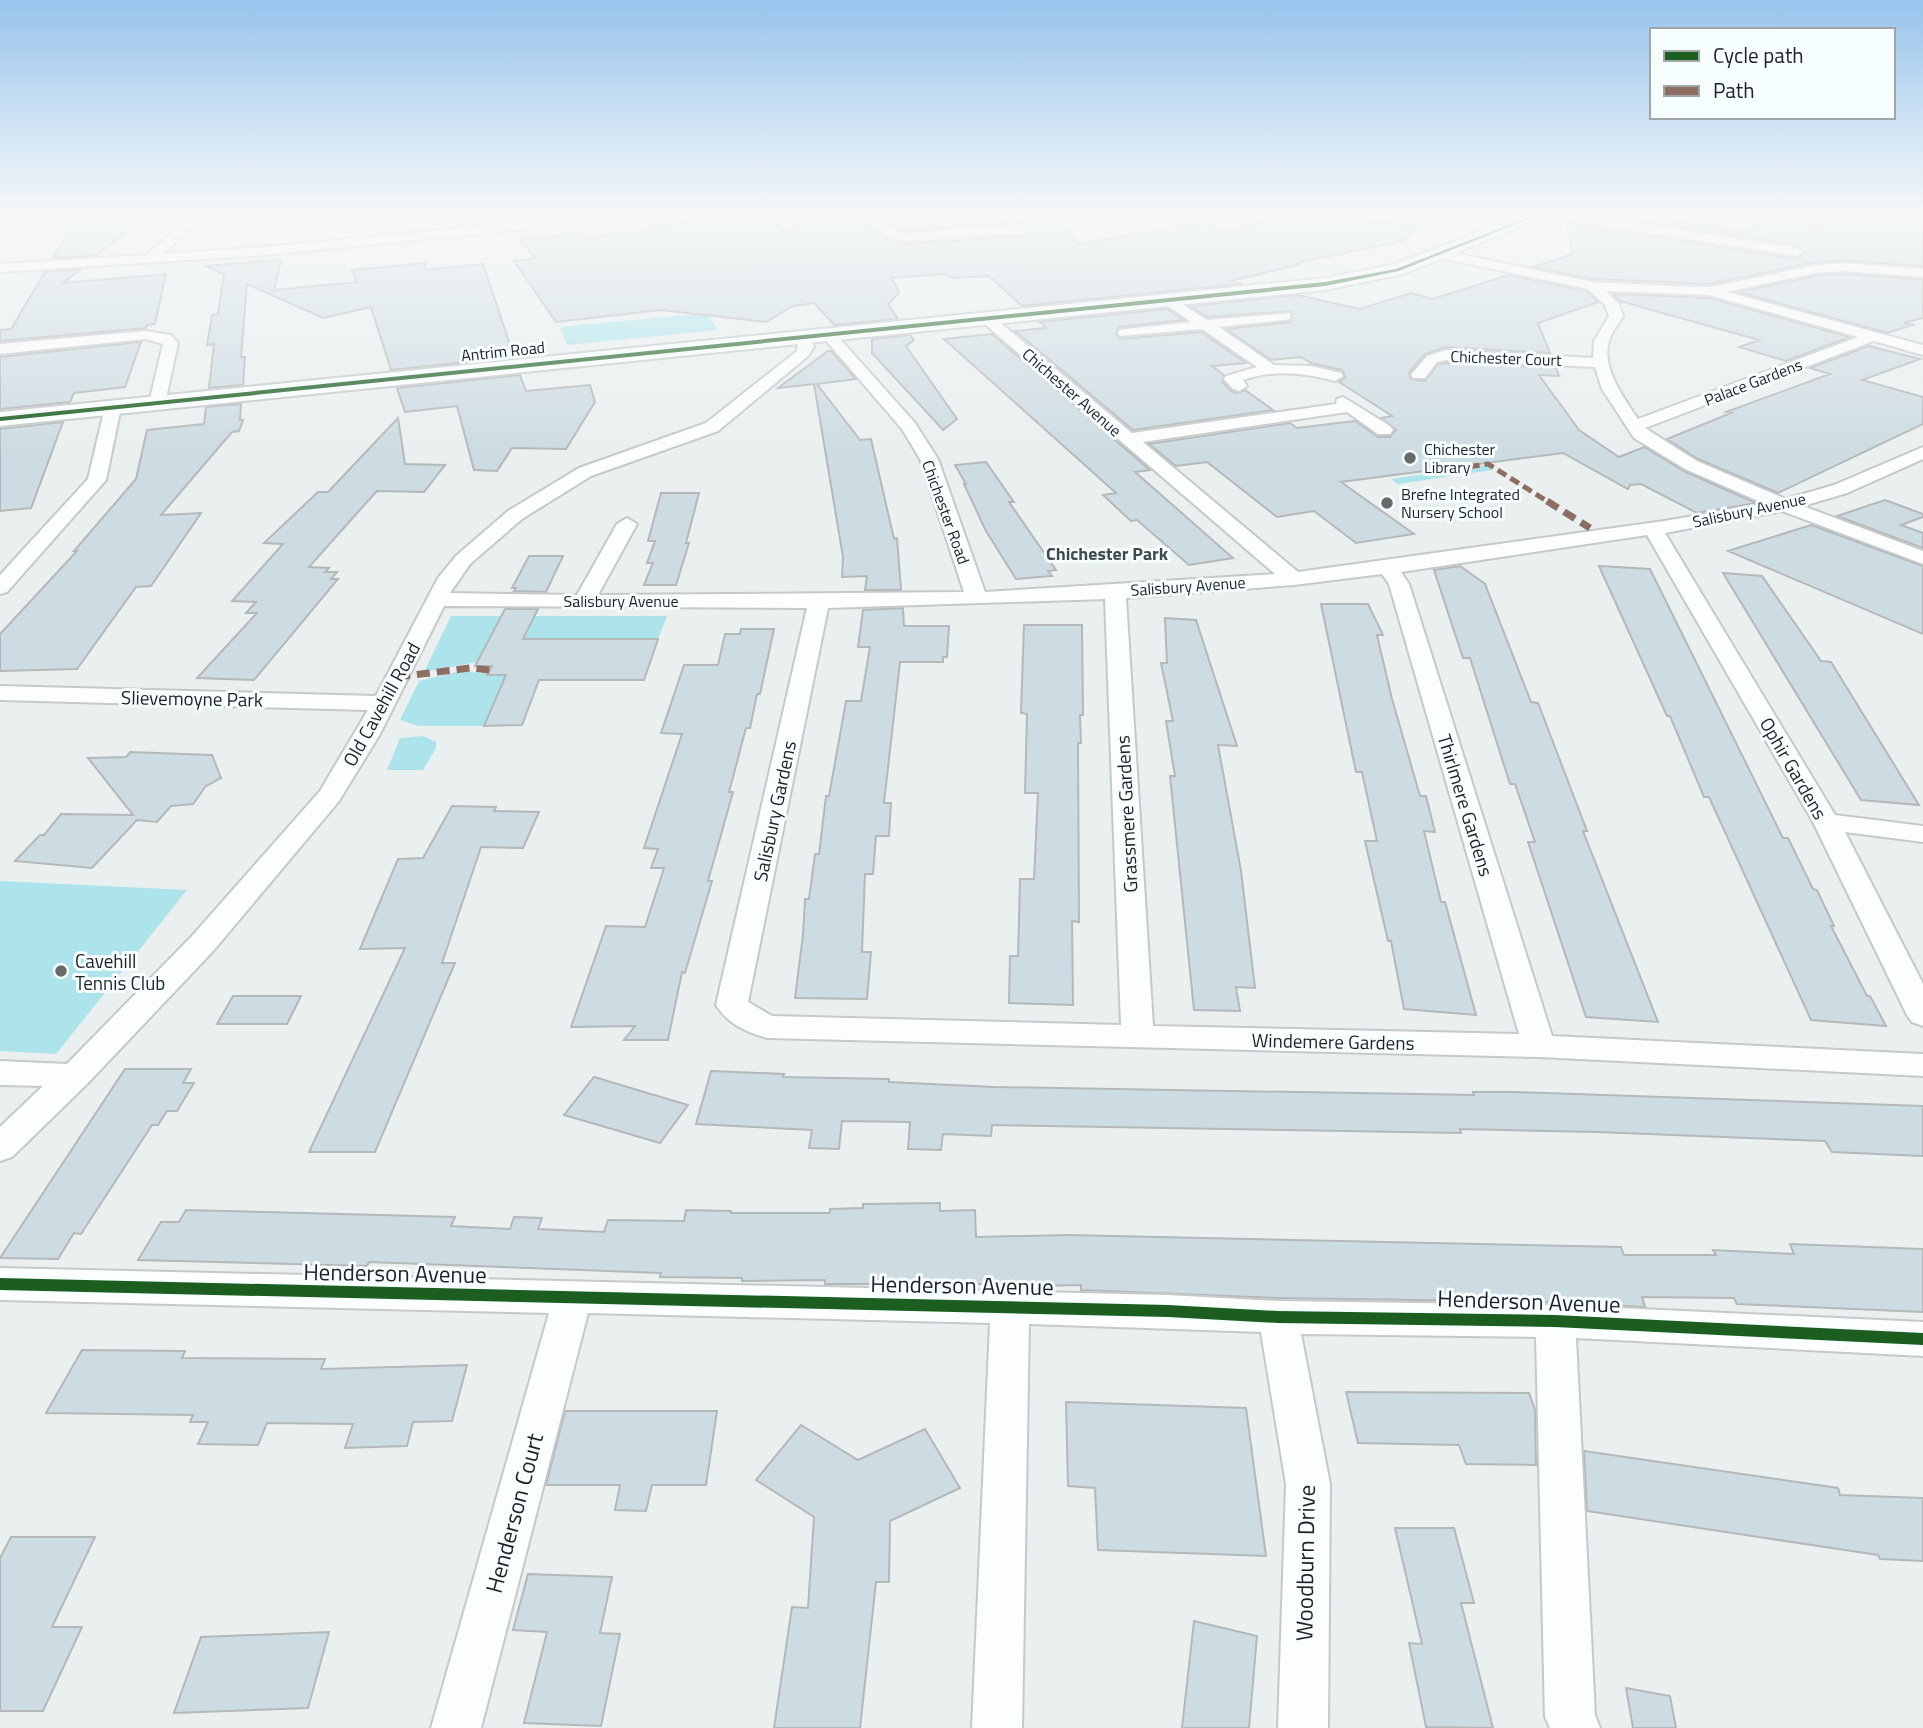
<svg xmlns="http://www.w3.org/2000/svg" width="1923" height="1728" font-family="'Titillium Web',sans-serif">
  <rect width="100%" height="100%" fill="#eaeff0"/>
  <path fill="#ade3ea" d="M707,313L718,330L567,345L560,327Z
    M1485,465L1493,470L1398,484L1391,479Z
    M451,616H667L658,639H489L477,662L424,672Z
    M461,671L507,675L484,726H419L400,720L419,681Z
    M423,736L436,742V748L423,770H387L400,738Z
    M0,881L187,890L56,1054L0,1051Z"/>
  <path fill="#cddce2" stroke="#b5b8b9" stroke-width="2" d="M757,213H768V219L786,232L798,226L786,213H823L834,220L860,219L884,238L906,244L1024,236L1032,228L1024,222L906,230L895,228L883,217L957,213H1051L1079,244L1203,223L1230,232L1270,219L1271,213H1333L1341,220L1419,226L1403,241L1296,263L1302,264L1230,281L1242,284L1022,306L989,276L954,278L944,274L892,278L899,293L888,304L898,319L834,325L814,303L793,306L766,322L661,310L556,322L514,261L536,258L519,240L582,233L586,237L621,233L641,234L656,226Z
    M1588,213H1657L1665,220L1748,233L1756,227L1749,220L1700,213H1821L1810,220L1813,229L1823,228L1841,213H1923V266L1843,260L1816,262L1710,284L1593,279L1533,267L1573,254L1566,223L1797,259L1805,253L1797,245Z
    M142,219L97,255L53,258L76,220Z
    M281,260L274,290L357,282L352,270L425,263L426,270L483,264L514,357L391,370L371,307L323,318L247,284L241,357H245L243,385L209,388L214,344L207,345L212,315L218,314L224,274L204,266Z
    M80,270L63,283L166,274L155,324L147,325L146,328L0,341V330L11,329L45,272Z
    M1843,274L1923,280V318L1904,323L1913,325L1887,333L1738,292L1816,276Z
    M1508,275L1587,291L1598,302L1538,323L1550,353L1445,347L1425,354L1409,373L1411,379L1425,381L1438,364L1447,363L1556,368L1559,376L1539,375L1579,430L1619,457L1644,447L1684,471L1756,503L1697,513L1641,484L1630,485L1628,489L1563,453L1341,482L1414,534L1356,543L1314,511L1277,517L1207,462L1176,466L1149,444L1290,423L1297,428L1355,421L1378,437H1390L1396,430L1381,418L1392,416L1339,382L1346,377L1342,370L1311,363L1301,357L1271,360L1226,329L1291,322L1292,311L1208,317L1190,306L1297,295L1360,309L1411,293L1433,299Z
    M1613,294L1709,298L1850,337L1786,361L1739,347L1759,340L1620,301Z
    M1167,309L1184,320L1119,327L1116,334L1120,339L1201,332L1246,363L1212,366L1224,375L1222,381L1231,391L1238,393L1245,390L1273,410L1133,430L1015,331L1046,328L1040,322Z
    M992,334L1150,470L1135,472L1233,558L1189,565L1137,520L1131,521L1103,495L1116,493L944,339Z
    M910,335L914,340L906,346L957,419L943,430L872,353V339Z
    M141,342L125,387L74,393L70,402L0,409V357Z
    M1869,346L1920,359L1862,380L1923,397V424L1778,493L1698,459L1667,439L1731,413L1726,412L1830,374L1810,368Z
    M828,351H831L856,379L817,384L860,440L871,439L894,539L897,538L901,590H865L867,576L842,577L843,557L814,384L778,388Z
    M520,375L526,391L590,385L595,402L566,449L512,448L497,471L474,470L457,406L405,412L397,388Z
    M241,404L240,420H243L239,431L232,432L161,515L201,513L151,586L136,587L77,669L0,671V634L77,551H74L136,479L147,430L204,424L206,407Z
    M398,418L405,464L445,465L424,492L377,491L358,512L309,567L329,568L325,572H337L331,579H338L254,680L197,678L257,613H246L256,602L232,601L283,544L264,543L318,492H328Z
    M63,422L31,508L0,511V429Z
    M986,462L1014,502H1009L1056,570L1048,571L1052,576L1016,579L986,531L964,484H966L955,465Z
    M661,493H699L686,543H689L676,585H644L653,563H647L655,541H648Z
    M1885,500L1923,514V517L1901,525L1923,533V548L1837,516Z
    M1811,525L1923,566V634L1728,551Z
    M529,556H563L546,592L514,591L516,588H512Z
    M1460,566L1485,584L1531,702L1538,703L1587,831H1583L1658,1022L1586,1017L1528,842H1535L1515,784H1510L1470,658H1463L1434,570Z
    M1599,566L1650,569L1783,838H1788L1813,889L1817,890L1834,926H1831L1867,996H1870L1886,1026L1811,1020L1709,797H1704L1670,716H1667Z
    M1723,573L1762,576L1821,661L1831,662L1919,805L1861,800Z
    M1321,604H1368L1383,635H1377L1392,699L1420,796H1426L1435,832L1424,831L1441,902H1445L1476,1015L1404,1009L1391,941H1388L1365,841H1377L1362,772H1356Z
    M903,608L904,626H949L947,657H943V662H900L884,803H891L889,836H876L873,874H865L862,952H871L867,999L795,998L803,935L805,899H809L815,854H819L826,796H829L846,701H861L870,647H858L863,610Z
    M505,609H538L523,639H658L644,680H539L522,725L484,726L506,675H487L492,666H475Z
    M1165,618L1196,620L1237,746L1218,745L1241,871L1255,988L1236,987L1240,1011L1194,1010L1170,776H1175L1166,721H1173L1161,663H1167Z
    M1024,625H1082L1083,715H1080L1081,743H1078L1079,922L1072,921L1073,1005L1009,1003L1010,956H1018L1020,879H1034L1038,793H1025L1027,714L1021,713Z
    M741,629H774L760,694H757L750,728H746L729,792H733L708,881H712L685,973L682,972L668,1040H624L635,1026L571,1027L606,926L645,927L664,868H651L658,849L644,848L682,734L661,733L684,665H718L725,634H740Z
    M130,752L212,755L221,778L206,786L193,804L171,806L157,822L137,820L92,868L15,861L40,835H44L61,814L133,815L88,758L126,757Z
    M452,806L496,807L494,811L539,812L523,848L481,847L442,963H455L375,1152H309L405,948L360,949L398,859L423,858Z
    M233,996H301L287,1024H217Z
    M125,1069H191L183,1083H194L177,1111H167L158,1125H152L81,1234L74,1233L58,1259L0,1258Z
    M711,1071L784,1074L783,1077L889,1079V1082L994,1087L1474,1095L1473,1092H1514L1923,1106V1156L1832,1152L1825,1141L1597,1132L1460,1129L1461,1133L992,1125L991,1136L943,1134L941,1150L908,1149L910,1122L842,1121L839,1149L809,1148L812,1130L696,1124Z
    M594,1077L688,1105L660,1143L564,1115Z
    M940,1203V1211L975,1210L976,1237L1068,1235L1621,1247L1624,1255H1716L1713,1250L1794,1254L1790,1244L1923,1249V1312L1737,1304L1734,1298L1642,1297L1645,1307L1555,1302L1278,1298L1081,1290V1285L988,1287V1284H825V1280L742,1281V1278L660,1277L661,1273L369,1262L367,1266L138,1260L161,1222H179L186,1210L455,1217L451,1226L510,1229L514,1217L542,1218L538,1229L604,1232L608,1220L684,1221L686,1210L731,1211V1213H830V1209L863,1208V1204Z
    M82,1350L185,1351L182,1358L325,1359L321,1369L467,1365L452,1421L413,1422L407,1446L345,1448L353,1424L267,1423L258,1445L198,1444L208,1422H190L193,1415L46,1413Z
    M1346,1392L1529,1393L1535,1410L1536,1465L1466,1464L1459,1445L1358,1443Z
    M1066,1402L1246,1408L1266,1556L1098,1550L1095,1488L1068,1486Z
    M565,1411H717L706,1485H652L646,1511L615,1510L620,1485H546Z
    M801,1425L858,1460L925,1429L960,1488L890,1521L889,1582H876L860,1728H774L792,1607L808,1608L814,1517L756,1480Z
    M1584,1451L1838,1488L1840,1495L1923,1498V1561L1880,1559L1878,1555L1587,1511Z
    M1395,1528H1454L1474,1603H1461L1493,1728L1426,1727L1409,1643L1422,1644Z
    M11,1537H95L52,1627H82L43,1711H0V1558Z
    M528,1574L612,1577L600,1633L620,1634L601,1726L524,1723L547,1632L513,1630Z
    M1194,1621L1257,1636L1249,1728H1182Z
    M329,1632L308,1708L174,1713L201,1637Z
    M1626,1688L1670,1696L1676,1728H1633Z"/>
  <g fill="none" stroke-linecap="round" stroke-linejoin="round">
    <g stroke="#c5c9ca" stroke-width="4">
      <path id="minor" d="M194,213H206L163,254L266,247L614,213H651L645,217L266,255L0,272V264L147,255Z
        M770,213H783L782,215L795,226L785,229L770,217Z
        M862,213H874L894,230L906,233L1024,225L1030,229L1024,233L906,241L886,236L862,217Z
        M1335,213C1361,211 1498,214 1514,226L1508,230L1341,217Z
        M1541,213H1567L1797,248L1803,252L1797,256L1547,217Z
        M1659,213H1685L1748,222L1754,226L1748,230L1665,217Z
        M1826,213H1839L1821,226H1813V220Z
        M1441,250L1593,282L1676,286L1710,287L1816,265L1843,263L1923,269V277L1843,271L1816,273L1727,292L1923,345V355L1874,341L1645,428L1697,461L1786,499L1834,485L1923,447V459L1847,493L1803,506L1923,551V564L1782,511L1665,533L1835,815L1923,826V842L1845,832L1923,984V1026L1912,1022L1907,1015L1813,822L1647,535L1401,572L1409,584L1552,1036L1923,1054V1076L1539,1057L767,1038C746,1032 728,1024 716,1005L807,608L444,606L380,734L339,801L214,950L87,1084L12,1157L0,1161V1127L43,1086L0,1085V1061L67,1064L192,936L320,791L368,710L0,700V686L376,696L438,578L456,556L508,511L579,468L706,423L797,351L798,333L803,332L810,336L814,347L808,356L718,431L591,476L522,519L470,564L450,593L577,595L617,524L627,518L637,524L598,595L964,592L920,459L902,429L822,336L820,333L827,329L832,330L915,423L938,459L985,592L1275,574L980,320V314H990L1132,433L1336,404L1337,399L1343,397L1390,426L1393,430L1390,434H1378L1347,412L1143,442L1298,572L1664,521L1765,504L1685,469L1634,438L1602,389L1595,367L1447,360L1437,362L1425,378H1413L1411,375L1427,356L1446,350L1593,358L1594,341L1609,316L1605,305L1588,289L1436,257L1435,254ZM1606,291L1709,295L1858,337L1638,419C1624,398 1601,368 1609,341C1611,333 1619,323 1623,316L1619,304ZM1382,574L1389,584L1519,1034L1153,1026L1126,598L1294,585ZM1105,599L1121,1025L772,1016L748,1002L828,608Z
        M1167,295L1207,320L1290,313V319L1285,320L1219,327L1274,365L1311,366L1341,373L1343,376L1335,381C1305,373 1272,369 1243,380L1247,386L1239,391L1233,389L1224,379L1226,376L1257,367L1202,329L1120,336L1118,333L1120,330L1125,329L1191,322L1162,302V296Z
        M145,331L171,335L178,343L165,403L157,408L149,403L163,344L145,339L0,354V344Z
        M113,402L121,407L106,480L7,592L0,594V575L88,479L105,407Z
        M0,1268L1168,1295L1278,1301L1555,1305L1923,1322V1356L1576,1338L1595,1715L1600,1728H1550L1545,1717L1536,1337L1301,1334L1330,1484L1328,1728H1278L1286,1484L1261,1332L1029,1324L1022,1728H972L990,1323L588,1313L481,1728H431L549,1313L0,1300Z"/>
    </g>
    <g stroke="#c5c9ca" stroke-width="4">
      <path id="primary" d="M1529,213H1550L1548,216L1403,274L1325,290L0,426V412L1325,278L1392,265Z"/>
    </g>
    <use href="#minor" fill="#fcfdfd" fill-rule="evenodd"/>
    <use href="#primary" fill="#fcfdfd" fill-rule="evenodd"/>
    <path stroke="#8d6e63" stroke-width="5" stroke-dasharray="10 5" stroke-linecap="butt" d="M1427,464L1438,471L1488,464L1550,503"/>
    <path stroke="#8d6e63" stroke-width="7" stroke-dasharray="13 7" stroke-linecap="butt" d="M1547,501L1590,528
      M397,677L470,668L490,670"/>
    <g stroke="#f6feff" stroke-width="5">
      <path id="cycleway" d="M1539,213H1544L1399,271L1325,286L0,421V417L1325,282L1396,269Z
        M0,1278L1168,1305L1278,1311L1555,1315L1923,1333V1345L1555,1327L1278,1323L1168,1317L0,1290Z"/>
    </g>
    <use href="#cycleway" fill="#1b5e20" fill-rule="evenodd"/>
  </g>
  <linearGradient id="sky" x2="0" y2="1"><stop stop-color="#98c4ec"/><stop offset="0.47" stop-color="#f6f8f8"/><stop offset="1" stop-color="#f6f8f8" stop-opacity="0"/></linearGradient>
  <rect width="1923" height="454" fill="url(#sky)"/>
  <g fill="#666a6b" stroke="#f6feff" stroke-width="2.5">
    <circle cx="1410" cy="458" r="7"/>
    <circle cx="1387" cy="503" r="7"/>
    <circle cx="61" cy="971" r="7"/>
  </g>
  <g text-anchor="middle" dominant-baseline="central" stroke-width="6" stroke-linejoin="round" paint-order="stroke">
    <g font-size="16" fill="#1f2223" stroke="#f6feff">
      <text transform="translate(503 351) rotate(-6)">Antrim Road</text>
      <text transform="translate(1506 358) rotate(2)">Chichester Court</text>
      <text transform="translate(1753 382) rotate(-21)">Palace Gardens</text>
      <text transform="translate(1072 392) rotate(41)">Chichester Avenue</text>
      <text transform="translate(1749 510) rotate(-12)">Salisbury Avenue</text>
      <text transform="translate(946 512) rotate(70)">Chichester Road</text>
      <text transform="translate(1188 586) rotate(-4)">Salisbury Avenue</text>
      <text x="621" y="601">Salisbury Avenue</text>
    </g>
    <g font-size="16" fill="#1f2223" stroke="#f6feff" text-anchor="start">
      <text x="1424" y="449">Chichester<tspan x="1424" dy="18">Library</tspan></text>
      <text x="1401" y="494">Brefne Integrated<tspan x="1401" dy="18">Nursery School</tspan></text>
    </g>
    <g font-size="18" font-weight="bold" fill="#42494a" stroke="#f6feff">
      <text x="1107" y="553">Chichester Park</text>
    </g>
    <g font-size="19" fill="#1f2223" stroke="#f6feff">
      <text transform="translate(192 698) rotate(1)">Slievemoyne Park</text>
      <text transform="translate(381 704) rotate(-61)">Old Cavehill Road</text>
      <text transform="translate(1794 768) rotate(60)">Ophir Gardens</text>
      <text transform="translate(1466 805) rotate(73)">Thirlmere Gardens</text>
      <text transform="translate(774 811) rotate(-78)">Salisbury Gardens</text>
      <text transform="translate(1126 814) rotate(-93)">Grassmere Gardens</text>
      <text transform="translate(1333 1041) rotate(1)">Windemere Gardens</text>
    </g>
    <g font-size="19" fill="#1f2223" stroke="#f6feff" text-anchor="start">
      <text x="75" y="960">Cavehill<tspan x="75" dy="22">Tennis Club</tspan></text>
    </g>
    <g font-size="23" fill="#1f2223" stroke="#f6feff">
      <text transform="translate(395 1273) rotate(1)">Henderson Avenue</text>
      <text transform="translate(962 1285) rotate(1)">Henderson Avenue</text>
      <text transform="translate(1529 1301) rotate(2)">Henderson Avenue</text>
      <text transform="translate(514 1513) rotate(-75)">Henderson Court</text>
      <text transform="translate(1305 1563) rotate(-89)">Woodburn Drive</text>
    </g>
  </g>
  <rect x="1650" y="28" width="245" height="91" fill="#f6feff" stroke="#a0a6a7" stroke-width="2"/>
  <rect x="1664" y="51" width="35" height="10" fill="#1b5e20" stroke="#a0a6a7" stroke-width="2"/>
  <text x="1713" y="63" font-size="21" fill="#1f2223">Cycle path</text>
  <rect x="1664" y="86" width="35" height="10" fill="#8d6e63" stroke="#a0a6a7" stroke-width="2"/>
  <text x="1713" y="98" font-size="21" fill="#1f2223">Path</text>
</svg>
